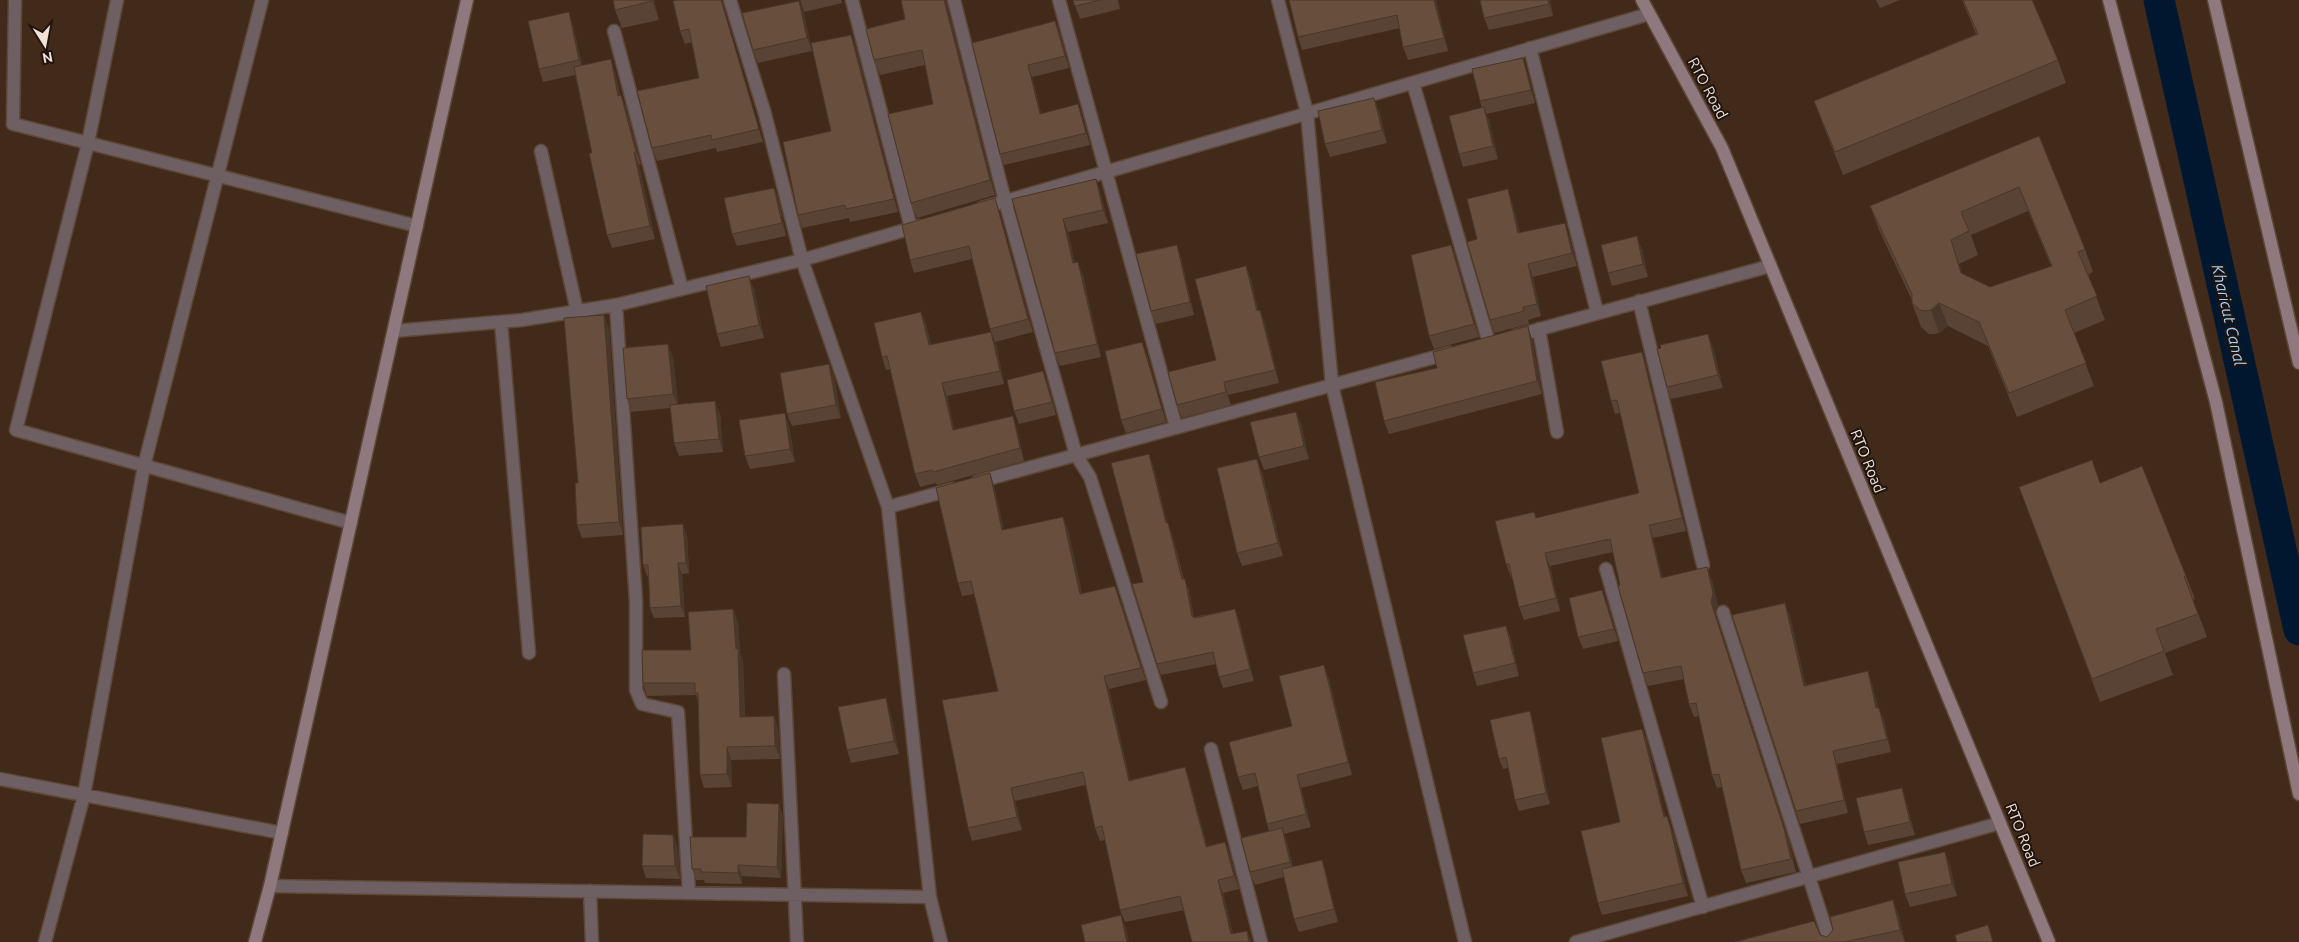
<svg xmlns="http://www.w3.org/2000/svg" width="2299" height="942" font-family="Ubuntu,sans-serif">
  <rect width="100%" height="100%" fill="#412a19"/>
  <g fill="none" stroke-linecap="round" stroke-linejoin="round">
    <path stroke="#00182f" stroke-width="31" d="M2159,0L2299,630"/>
    <g stroke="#5d4737" stroke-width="15">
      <path id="street" d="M15,0L13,124L417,226
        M117,0L88,143L16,430L351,523
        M730,0L765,114L802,260L888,507L930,897L941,942
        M852,0L911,228
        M954,0L1005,201L1076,455L1090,477L1161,702
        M1059,0L1176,427
        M1278,0L1307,113L1332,385L1465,942
        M614,31L682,289
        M1530,48L1597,312
        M1413,83L1489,343
        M541,151L577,311
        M982,208L1649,14
        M1639,301L1703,565
        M616,305L636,601V690L642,704L678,712L689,893
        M501,322L529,653
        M1539,329L1557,432
        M394,331L522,320L616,305L802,260L919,226
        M1515,336L1770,266
        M977,482L1450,353
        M888,507L953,489
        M1606,569L1703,907
        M1723,612L1830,942
        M784,674L797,942
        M1211,749L1261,942
        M0,779L282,833
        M270,886L930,897
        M590,891L592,942
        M45,942L84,795L144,466L262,0
        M1576,942L2000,823"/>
    </g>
    <g stroke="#5d4737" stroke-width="15">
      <path id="secondary" d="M1642,0L1722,148L2049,942
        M2109,0L2216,402L2299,794
        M2214,0L2299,363
        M255,942L270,886L467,0"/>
    </g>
    <use href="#street" stroke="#6e5f62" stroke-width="12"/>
    <use href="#secondary" stroke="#90797e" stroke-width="12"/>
  </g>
  <path fill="#594334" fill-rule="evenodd" d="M613,0H654L659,20L622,28L615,10Z
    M677,0H721L763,142L717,152L716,148L657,161L652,148L699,78L692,42L685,44L680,31Z
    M800,0H841L842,3L804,12Z
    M901,0H946L995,195L917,218L911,203L933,104L925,65L880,75L874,60L905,19Z
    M1073,0H1118L1120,9L1080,19Z
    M1289,0H1436L1448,51L1408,60L1403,47L1400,28L1302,50L1298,37Z
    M1480,0H1550L1553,16L1489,30L1484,18Z
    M1876,0H1900L1880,8Z
    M1962,0H2032L2058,60L2066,83L1843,175L1823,125L1814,101L1976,34Z
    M799,1L804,14L812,51L758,63L753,50Z
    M1055,21L1060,33L1069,68L1032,77L1041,113L1082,116L1090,145L1004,165L1000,154L972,43Z
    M573,25L582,65L615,72L620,95L626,108L641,164L639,165L655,239L612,248L607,235L592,153L575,75L543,82L539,69Z
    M851,35L856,48L898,212L850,222L849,218L802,228L798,215L831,131Z
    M1527,71L1535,103L1486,114L1489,120L1498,159L1463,167L1459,154L1482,108L1480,101Z
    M1379,110L1387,143L1330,157L1325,144Z
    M2039,136L2085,249L2093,272L2088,275L2105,320L2074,333L2094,386L2017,417L1988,346L1948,326L1939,333L1934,334H1929L1921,327L1912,303V300L1879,230L1870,206ZM2028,211L2051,266L1990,287L1962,274L1959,264L1978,255L1971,235Z
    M1096,179L1100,192L1108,223L1068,232L1075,263L1083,275L1101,357L1060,366L1055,353L1012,199Z
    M774,188L779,201L786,236L737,246L732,234Z
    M995,198L999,211L1033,332L995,342L990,329L972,259L914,273L910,260Z
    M1512,202L1520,233L1569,236L1577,266L1533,277L1541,316L1528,320L1529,324L1494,333L1490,320L1477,239Z
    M1451,245L1456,258L1479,337L1434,349L1429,336Z
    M1642,249L1648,277L1612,286L1608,273Z
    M1181,257L1194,315L1156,324L1151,311Z
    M1246,266L1251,279L1258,310L1265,323L1279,383L1228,395L1231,405L1182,418L1177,405L1216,360Z
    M754,289L764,338L721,347L717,334Z
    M921,312L926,324L931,345L996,344L1004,384L947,396L954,430L1013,416L1017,429L1024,461L937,485L936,483L920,487L915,474L890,369L886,370L882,357Z
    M609,327L623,535L582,538L577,525L578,483Z
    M1532,339L1542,394L1389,434L1384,421L1437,368Z
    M1142,342L1147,355L1166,422L1126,433L1121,420Z
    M1713,347L1723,388L1671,399L1667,387L1661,348Z
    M1642,352L1646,365L1686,531L1653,538L1662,578L1712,580L1718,606L1715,614L1789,841L1796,872L1746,883L1741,870L1722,787L1717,788L1712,775L1699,716L1694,717L1689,704L1684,679L1648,686L1643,673L1620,585L1613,552L1550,566L1560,611L1524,620L1519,607L1512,577H1511L1506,564L1537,518L1639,493L1620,413L1615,414L1611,401Z
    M673,357L678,404L720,413L723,452L679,456L674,443L670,408L631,412L627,399Z
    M1043,371L1048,384L1056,415L1019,424L1014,411Z
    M834,377L841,418L792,426L787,414Z
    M1296,412L1301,424L1309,459L1264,470L1259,457Z
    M789,426L795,462L750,469L745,456Z
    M1149,454L1153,465L1167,523L1172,534L1184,579L1189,590L1194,617L1235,609L1239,620L1254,681L1223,688L1219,677L1216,664L1161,675L1157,664L1143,582Z
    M1262,472L1283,556L1242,566L1237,553Z
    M990,473L994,486L1004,530L1063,517L1068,530L1082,593L1120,599L1146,680L1109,689L1130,780L1185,767L1189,779L1207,846L1225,842L1230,855L1239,889L1223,893L1233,934L1247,931L1251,942H1192L1184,910L1125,922L1120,910L1105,840L1100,841L1095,828L1086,785L1015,801L1022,830L972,841L968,828L998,691L974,594L962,596L958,583Z
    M2100,483L2186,576L2195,599L2193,600L2207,637L2165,653L2173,675L2100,702L2019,487Z
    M687,535L689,573L682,574L685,617L654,618L650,608L649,576H647L643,565Z
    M1607,602L1618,641L1583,649L1578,637Z
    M1790,616L1806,686L1868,671L1872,684L1878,708L1884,720L1891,752L1837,764L1848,813L1800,824L1796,811Z
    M738,621L740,653L743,661L745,717L774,716L778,728L780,759L731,760L732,787L704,788L700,775L698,702L696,695L647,696L643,683L691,650Z
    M1506,626L1511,639L1519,676L1477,686L1473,673Z
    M1329,678L1352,775L1301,788L1311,827L1284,834L1293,867L1322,860L1326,873L1338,922L1299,932L1294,919L1284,877L1255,885L1250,872L1269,831L1267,824L1258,786L1243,790L1238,777L1292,726Z
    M890,711L899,754L851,763L847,750Z
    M1530,711L1533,722L1550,804L1519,811L1515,800L1508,768L1503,769L1499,759Z
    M1642,729L1647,742L1665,817L1667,816L1675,839L1688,896L1602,915L1598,903L1620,822Z
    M1902,788L1906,801L1915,835L1868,845L1864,832Z
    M783,815L781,878L742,876V884L705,883L704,880H696L692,869Z
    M678,848L680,879L646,878L642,866Z
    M1950,865L1957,896L1910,907L1905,894Z
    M1898,913L1905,942H1735L1820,935L1827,937Z"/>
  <path fill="#49372a" d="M652,0H654L659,20Z
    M721,0L723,4L763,142L759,129Z
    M944,0H946L995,195L990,180Z
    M1434,0H1436L1448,51L1444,38Z
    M1548,0H1550L1553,16L1549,4Z
    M799,1L804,14L812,51L807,38Z
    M569,12L573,25L584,73L579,60Z
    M1055,21L1060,33L1069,68L1065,56Z
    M851,35L856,48L898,212L894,199Z
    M1523,58L1527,71L1535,103L1531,90Z
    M611,59L615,72L623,108L618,96Z
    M1028,65L1032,77L1044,126L1040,114Z
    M621,95L626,108L641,164L636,152Z
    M1374,98L1379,110L1387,143L1382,130Z
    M1078,104L1082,116L1090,145L1086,133Z
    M1484,107L1489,120L1498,159L1493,146Z
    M634,152L639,165L655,239L650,226Z
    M1096,179L1100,192L1108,223L1103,210Z
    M774,188L779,201L786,236L782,223Z
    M1508,189L1512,202L1523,246L1518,233Z
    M995,198L999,211L1033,332L1028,319Z
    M1063,219L1068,232L1078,276L1073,263Z
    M1565,223L1569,236L1577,266L1572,253Z
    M1637,236L1642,249L1648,277L1643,264Z
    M1951,240L1959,264L1969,296L1961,273Z
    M1177,245L1181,257L1194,315L1190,302Z
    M1451,245L1456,258L1479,337L1474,324Z
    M1078,262L1083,275L1101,357L1097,344Z
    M1528,264L1533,277L1541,316L1537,304Z
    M1246,266L1251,279L1261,324L1257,311Z
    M749,276L754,289L764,338L759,325Z
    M1939,303L1948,326L1939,333L1931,310Z
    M1260,310L1265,323L1279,383L1275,370Z
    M921,312L926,324L934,358L929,345Z
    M604,315L609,327L623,535L619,522Z
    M1528,326L1532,339L1542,394L1537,381Z
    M991,332L996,344L1004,384L1000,371Z
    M1708,334L1713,347L1723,388L1718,375Z
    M1142,342L1147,355L1166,422L1162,409Z
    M668,344L673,357L678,407L673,394Z
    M1642,352L1646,365L1686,531L1682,518Z
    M829,364L834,377L841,418L836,405Z
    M1043,371L1048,384L1056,415L1052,402Z
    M1224,382L1228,395L1231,405L1226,392Z
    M942,383L947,396L957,443L953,430Z
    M715,401L720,413L723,452L719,439Z
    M1296,412L1301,424L1309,459L1304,446Z
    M785,413L789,426L795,462L790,449Z
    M1013,416L1017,429L1024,461L1020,448Z
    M1149,454L1153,465L1170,534L1166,523Z
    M1257,459L1262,472L1283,556L1278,543Z
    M990,473L994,486L1007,543L1002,530Z
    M1063,517L1068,530L1085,607L1080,594Z
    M1168,523L1172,534L1186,591L1182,579Z
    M683,524L687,535L689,573L686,563Z
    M1649,525L1653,538L1666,591L1661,578Z
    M1545,553L1550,566L1560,611L1556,598Z
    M678,563L682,574L685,617L681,606Z
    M1707,567L1712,580L1718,606L1715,614L1789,841L1796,872L1711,602Z
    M1185,579L1189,590L1196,627L1192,616Z
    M1115,586L1120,599L1146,680L1141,668Z
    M1602,590L1607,602L1618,641L1614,629Z
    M1785,603L1790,616L1809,699L1804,686Z
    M733,609L738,621L740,653L743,661L745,729L740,717Z
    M1235,609L1239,620L1254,681L1250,669Z
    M1506,626L1511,639L1519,676L1515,663Z
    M1324,665L1329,678L1352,775L1348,762Z
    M1868,671L1872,684L1881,721L1876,708Z
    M1104,676L1109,689L1133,793L1129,781Z
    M886,698L890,711L899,754L894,741Z
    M1879,708L1884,720L1891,752L1887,739Z
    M1530,711L1533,722L1550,804L1546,793Z
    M774,716L778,728L780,759L775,746Z
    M1642,729L1647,742L1669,830L1664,817Z
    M727,747L731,760L732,787L727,774Z
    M1833,751L1837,764L1848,813L1844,800Z
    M1185,767L1189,779L1211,860L1206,847Z
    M1297,775L1301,788L1311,827L1306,814Z
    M1011,788L1015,801L1022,830L1017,817Z
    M1902,788L1906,801L1915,835L1910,822Z
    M779,804L783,815L781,878L777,867Z
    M1667,816L1675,839L1688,896L1683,883Z
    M1282,828L1287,841L1295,875L1290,862Z
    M673,835L678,848L680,879L675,866Z
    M1225,842L1230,855L1239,889L1234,876Z
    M1945,852L1950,865L1957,896L1952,884Z
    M1322,860L1326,873L1338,922L1334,909Z
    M738,865L742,876V884L738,873Z
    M1218,880L1223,893L1235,942L1231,934Z
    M1893,900L1898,913L1905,942L1900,930Z
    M1121,915L1126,928L1129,942H1127Z"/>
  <path fill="#684e3c" stroke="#49372a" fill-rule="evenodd" d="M613,0H652V1L615,10Z
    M677,0H721L759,129L712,140L711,135L652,148L637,91L699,78L689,29L680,31L673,1Z
    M901,0H944L990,180L911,203L888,114L933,104L922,50L874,60L866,29L905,19Z
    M1073,0H1101L1075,6Z
    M1289,0H1434L1444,38L1403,47L1397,15L1298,37Z
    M1480,0H1548L1549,4L1484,18Z
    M1963,0H2032L2058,60L1835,152L1814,101L1978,34Z
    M799,1L807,38L753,50L742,13Z
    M569,12L579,60L539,69L528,21Z
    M1055,21L1065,56L1028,65L1040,114L1078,104L1086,133L1000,154L972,43Z
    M851,35L894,199L846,209L845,205L798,215L783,142L831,131L811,43Z
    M1523,58L1531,90L1480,101L1472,69Z
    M611,59L618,96L621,95L636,152H634L650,226L607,235L589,153H592L574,67Z
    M1374,98L1382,130L1325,144L1318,111Z
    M1484,107L1493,146L1459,154L1449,116Z
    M2039,136L2085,249L2078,252L2097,296L2065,310L2086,363L2009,393L1979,322L1939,303L1931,310L1925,311L1920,310L1912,303V294L1870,206ZM2019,187L2052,266L1990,287L1961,273L1951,240L1969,231L1961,212Z
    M1096,179L1103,210L1063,219L1073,263L1078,262L1097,344L1055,353L1012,199Z
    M774,188L782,223L732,234L724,198Z
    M1508,189L1518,233L1565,223L1572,253L1528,264L1537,304L1523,307L1524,311L1490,320L1467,242L1477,239L1467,199Z
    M995,198L1028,319L990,329L969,246L910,260L902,225Z
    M1637,236L1643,264L1608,273L1601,245Z
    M1177,245L1190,302L1151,311L1136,254Z
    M1451,245L1474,324L1429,336L1411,255Z
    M1246,266L1257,311L1260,310L1275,370L1224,382L1226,392L1177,405L1168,372L1216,360L1195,279Z
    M749,276L759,325L717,334L706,286Z
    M921,312L929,345L991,332L1000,371L942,383L953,430L1013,416L1020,448L933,472L932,470L915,474L887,356L882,357L874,323Z
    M604,315L619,522L577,525L575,483H578L564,318Z
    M1528,326L1537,381L1384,421L1375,382L1437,368L1433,352Z
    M1708,334L1718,375L1667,387L1657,349L1661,348L1660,345Z
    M1142,342L1162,409L1121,420L1105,351Z
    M668,344L673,394L627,399L623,348Z
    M1642,352L1682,518L1649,525L1661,578L1707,567L1713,593L1711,602L1784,829L1791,859L1741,870L1719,774L1712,775L1696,703L1689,704L1681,666L1643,673L1618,586L1620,585L1610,539L1545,553L1556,598L1519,607L1509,564H1506L1495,521L1534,512L1536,518L1639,493L1617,400L1611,401L1601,361Z
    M829,364L836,405L787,414L780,373Z
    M1043,371L1052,402L1014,411L1007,380Z
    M715,401L719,439L674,443L670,405Z
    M1296,412L1304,446L1259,457L1250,422Z
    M785,413L790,449L745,456L739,420Z
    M1149,454L1166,523H1168L1182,579H1185L1192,616L1195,618L1235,609L1250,669L1219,677L1213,652L1157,664L1132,584L1143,582L1111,463Z
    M1257,459L1278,543L1237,553L1217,468Z
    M2092,460L2100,483L2142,466L2186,576H2184L2198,614L2156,629L2164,651L2092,679L2019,487Z
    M990,473L1002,530L1063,517L1080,594L1115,586L1141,668L1104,676L1129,781L1185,767L1206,847L1225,842L1234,876L1218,880L1231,934L1247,931L1249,942H1192L1180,896L1120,910L1102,826L1095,828L1083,772L1011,788L1017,817L968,828L942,700L998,691L971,581L958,583L936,488Z
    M683,524L686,563H678L681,606L650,608L648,565H643L641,527Z
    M1602,590L1614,629L1578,637L1569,598Z
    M1785,603L1804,686L1868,671L1876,708H1879L1887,739L1833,751L1844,800L1796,811L1732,615Z
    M733,609L736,649L738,648L740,717L774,716L775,746L727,747V774L700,775L698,693H695V683H643L642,650H691L688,612Z
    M1506,626L1515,663L1473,673L1463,635Z
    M1324,665L1348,762L1297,775L1306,814L1267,824L1255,773L1238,777L1229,742L1292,726L1279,676Z
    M886,698L894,741L847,750L838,707Z
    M1530,711L1546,793L1515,800L1506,757L1499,759L1490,720Z
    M1642,729L1664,817L1667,816L1670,826L1683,883L1598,903L1581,831L1620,822L1601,738Z
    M1902,788L1910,822L1864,832L1856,798Z
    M747,803L779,804L777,867L738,865V873L701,872V869H692L690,837H746Z
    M1282,828L1290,862L1250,872L1241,838Z
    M643,834L673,835L675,866H642Z
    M1945,852L1952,884L1905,894L1898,862Z
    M1322,860L1334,909L1294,919L1282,869Z
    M1893,900L1900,930L1844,942H1735L1814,921L1820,935L1827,937L1833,930L1830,917Z
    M1121,915L1127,942H1085L1081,925Z
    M1988,925L1993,942H1957L1955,935Z"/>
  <g text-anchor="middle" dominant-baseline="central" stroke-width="4" stroke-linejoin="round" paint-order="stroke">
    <g font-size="15" fill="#f1e1d7" stroke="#20150e">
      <text transform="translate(1708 88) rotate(62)">RTO Road</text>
      <text transform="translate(1868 461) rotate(68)">RTO Road</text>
      <text transform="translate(2023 835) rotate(68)">RTO Road</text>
    </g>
    <g font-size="16" font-style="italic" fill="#a3d2fc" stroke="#20150e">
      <text transform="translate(2229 315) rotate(77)">Kharicut Canal</text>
    </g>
  </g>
  <g transform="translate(45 45) rotate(169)" stroke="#20150e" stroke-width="4" paint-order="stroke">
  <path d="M0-4L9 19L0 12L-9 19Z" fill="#f1e1d7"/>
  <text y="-8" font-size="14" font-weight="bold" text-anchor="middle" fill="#f1e1d7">N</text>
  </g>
</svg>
